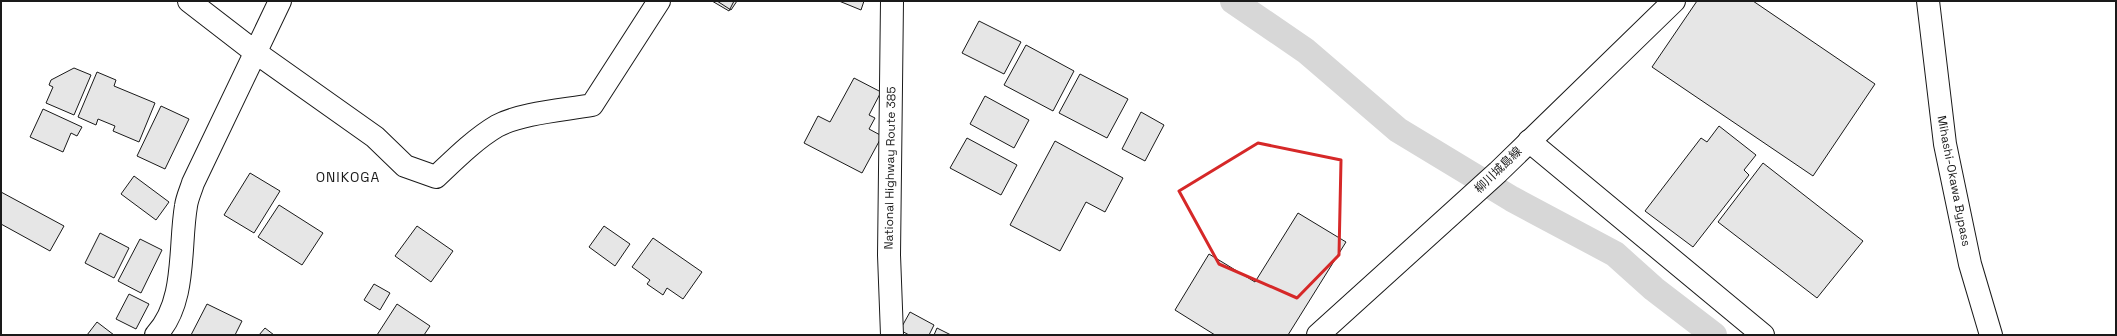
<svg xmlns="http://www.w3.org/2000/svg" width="2117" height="336" font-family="'Space Grotesk','Noto Sans JP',sans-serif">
  <rect width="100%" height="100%" fill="#fff"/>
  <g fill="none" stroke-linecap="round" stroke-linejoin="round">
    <path stroke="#d7d7d7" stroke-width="26" d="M1233,1L1306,51L1398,130L1512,199L1615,254L1654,289L1714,335"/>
  </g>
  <path fill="#e6e6e6" stroke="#1a1a1a" d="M712,1H734L729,11Z
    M717,1H737L731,10Z
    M839,1H864L861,10Z
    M1697,1H1753L1875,84L1813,176L1652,67Z
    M979,21L1021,42L1004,74L962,53Z
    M1026,45L1074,71L1053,111L1004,85Z
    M74,68L91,75L74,115L46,103L53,87L49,85L51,80Z
    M97,72L116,80L114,86L155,103L139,142L113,131L115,126L98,119L96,125L78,117Z
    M1080,74L1128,99L1107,138L1059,113Z
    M854,78L881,92L869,115L875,118L869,129L882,136L862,173L804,143L818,116L830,122Z
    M985,96L1029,120L1014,148L970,124Z
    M161,106L189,119L165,169L137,156Z
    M43,109L82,127L77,136L71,133L63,152L30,137Z
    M1141,112L1164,125L1145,161L1122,149Z
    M1719,126L1756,155L1744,170L1749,175L1693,247L1645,211L1701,138L1707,142Z
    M967,138L1017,165L1001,195L950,168Z
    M1055,141L1123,178L1105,212L1086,202L1060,251L1010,225Z
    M1763,163L1863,241L1817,298L1718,222Z
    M250,173L280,191L254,233L224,215Z
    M134,176L169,202L156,220L121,194Z
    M1,192L64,226L50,251L1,224Z
    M279,205L323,233L302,265L258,237Z
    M1298,213L1346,242L1288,335H1215L1175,310L1209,254L1255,282Z
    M417,226L453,251L431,282L395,256Z
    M604,226L630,244L615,266L589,247Z
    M100,233L129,248L114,278L85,263Z
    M653,238L702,272L683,299L667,288L663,295L647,284L650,280L632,267Z
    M140,239L162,250L141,293L118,281Z
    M374,284L390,293L380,310L364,300Z
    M129,294L149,304L136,329L116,319Z
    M207,304L242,321L235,335H191Z
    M397,304L430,326L424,335H377Z
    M910,312L934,325L929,335H909L900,330Z
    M97,322L114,335H87Z
    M265,328L274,335H259Z
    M937,328L951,335H934Z"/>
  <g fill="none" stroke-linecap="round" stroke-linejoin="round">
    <g stroke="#1a1a1a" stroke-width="24">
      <path id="minor" d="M189,1L255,52L375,137L405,166L436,177C455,159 475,139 497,126C521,113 565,110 592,105L659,1
        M156,335C187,302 179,246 186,206C187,198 191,190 193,183L280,1"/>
    </g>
    <g stroke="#1a1a1a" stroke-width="24">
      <path id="tertiary" d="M1529,141L1763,335"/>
    </g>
    <g stroke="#1a1a1a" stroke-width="24">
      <path id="secondary" d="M1318,335L1498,172L1674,1"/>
    </g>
    <g stroke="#1a1a1a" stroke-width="24">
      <path id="trunk" d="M1928,1L1945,144L1970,264L1991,335
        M892,335L889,255L892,1"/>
    </g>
    <use href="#minor" stroke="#fff" stroke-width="22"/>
    <use href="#tertiary" stroke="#fff" stroke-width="22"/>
    <use href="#secondary" stroke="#fff" stroke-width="22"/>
    <use href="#trunk" stroke="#fff" stroke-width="22"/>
  </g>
  <path fill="none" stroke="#d62828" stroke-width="3" stroke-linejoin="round" d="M1258,143L1341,160L1339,255L1297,298L1219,264L1179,191Z"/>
  <g text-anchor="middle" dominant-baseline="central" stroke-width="3" stroke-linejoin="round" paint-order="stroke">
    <g font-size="12" fill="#1a1a1a" stroke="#fff">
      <text transform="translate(890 168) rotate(-89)">National Highway Route 385</text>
      <text transform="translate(1498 170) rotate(-44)">柳川城島線</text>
      <text transform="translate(1954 181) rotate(79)">Mihashi-Okawa Bypass</text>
    </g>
    <g font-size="14" letter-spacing="1" fill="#1a1a1a" stroke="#fff">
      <text x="348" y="177">ONIKOGA</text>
    </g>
  </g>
  <rect width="2117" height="336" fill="none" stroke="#1a1a1a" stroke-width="4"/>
</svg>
